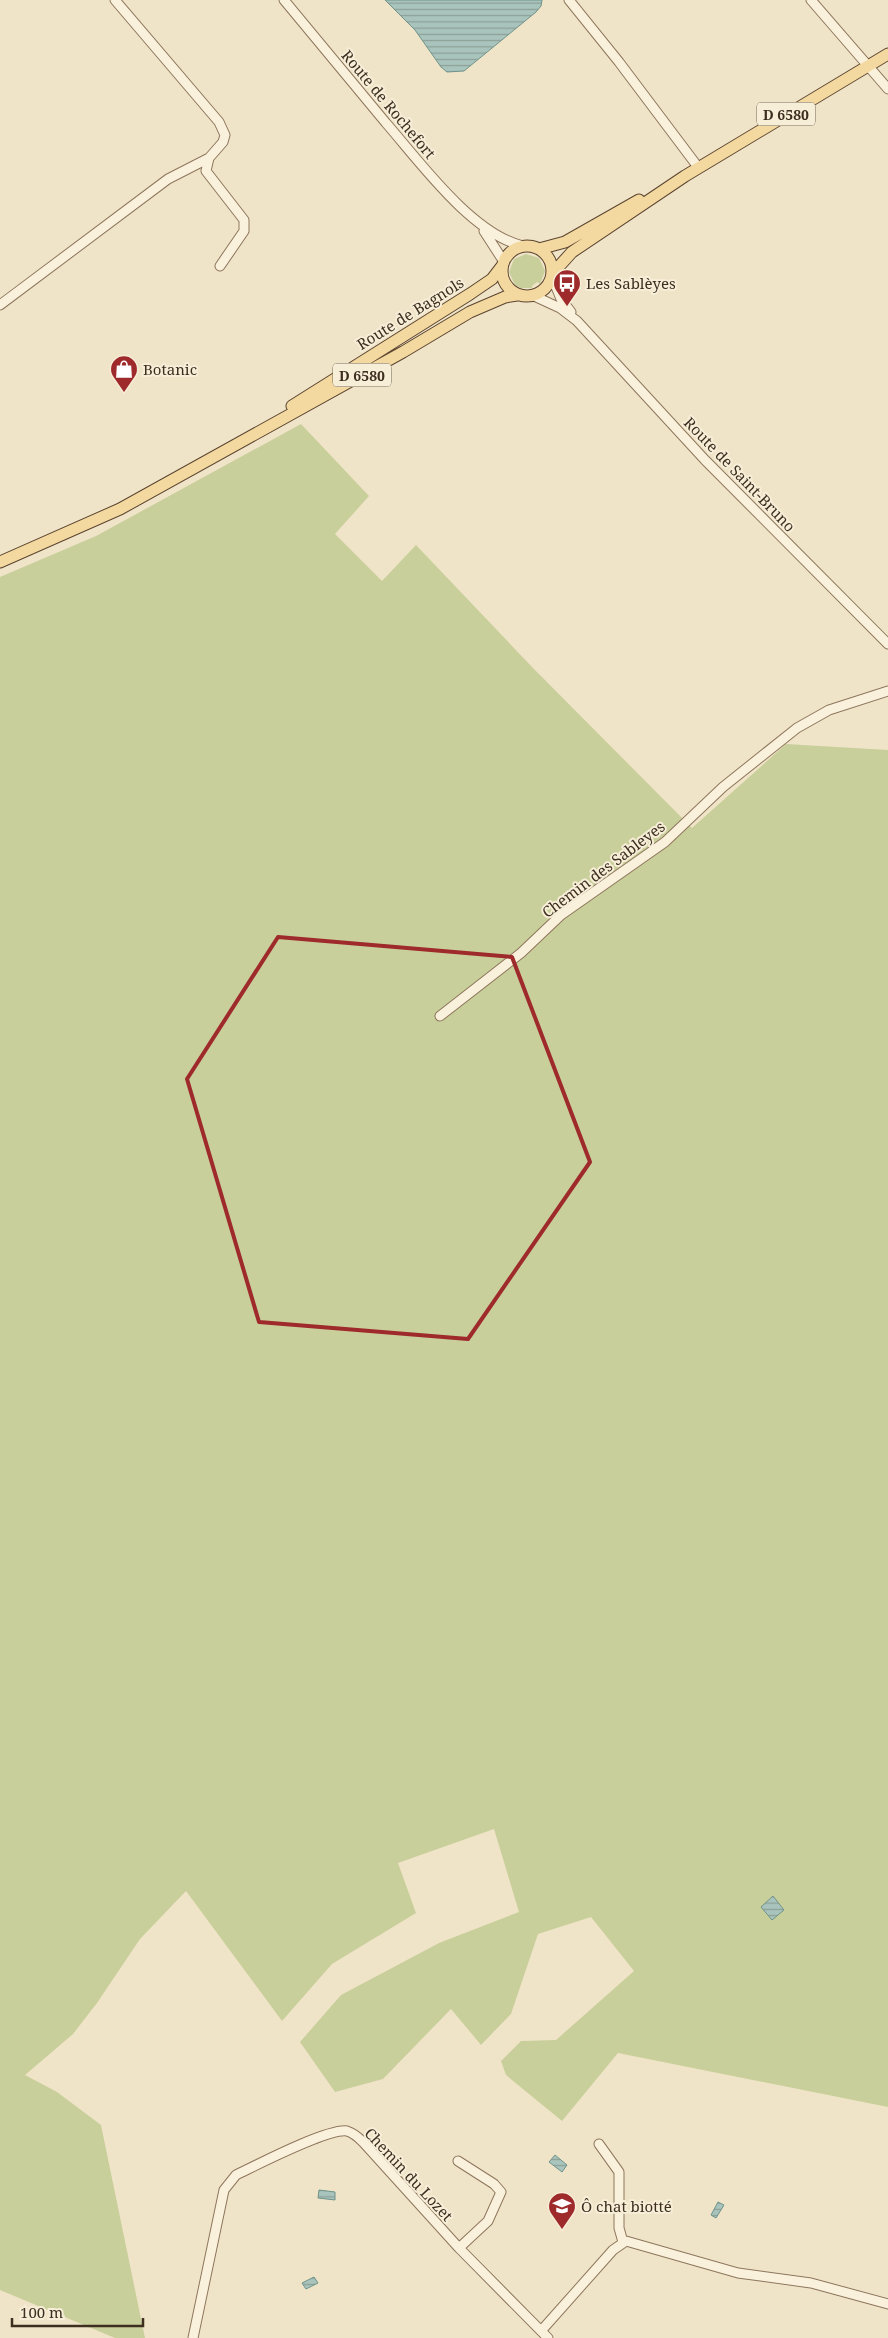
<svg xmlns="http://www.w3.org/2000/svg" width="888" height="2338" font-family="'Noto Serif',serif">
  <defs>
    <pattern id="water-rules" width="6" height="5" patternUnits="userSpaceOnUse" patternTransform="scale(1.25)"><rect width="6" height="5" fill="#a9c4bc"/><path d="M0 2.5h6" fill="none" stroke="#8ba098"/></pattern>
  </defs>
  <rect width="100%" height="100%" fill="#f0e4c8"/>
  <path fill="#c9cf9b" d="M526,254L539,258L545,271L540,284L537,282L532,286V288H521L515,285L509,272L514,259Z
    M301,424L369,496L335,534L382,581L416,545L532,667L692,828L786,744L888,750V2107L618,2053L562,2121L506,2075L501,2061L521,2041L556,2040L634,1971L591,1917L538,1934L511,2014L481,2045L451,2009L383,2079L335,2092L300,2042L341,1995L439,1943L519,1912L494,1829L398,1863L416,1913L332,1964L282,2021L186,1891L140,1939L97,2003L73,2034L25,2075L57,2092L101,2125L145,2338H115L0,2290V577L96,536Z"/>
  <path fill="url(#water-rules)" stroke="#6f938a" d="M385,0H542L541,6L536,12L464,71L447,72L441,67L415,30Z
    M773,1896L784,1910L772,1920L761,1907Z
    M555,2155L567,2165L562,2172L549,2162Z
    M319,2190L335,2192V2200L318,2198Z
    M718,2202L724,2205L716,2218L711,2215Z
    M314,2277L318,2283L306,2289L302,2283Z"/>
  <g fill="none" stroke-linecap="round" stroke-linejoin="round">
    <g stroke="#8d765c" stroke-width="11">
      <path id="minor" d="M115,0L219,122L225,135L223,142L209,158L206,171L244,220V231L220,266
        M284,0C318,41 352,82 386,123C420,162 472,234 523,246
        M569,0L619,62L698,167
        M811,0L888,89
        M484,231L504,262
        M552,277L561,299L571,312
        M534,296L560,308L577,321L705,460L888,644
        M0,305L168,179L209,158
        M440,1016L521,953L561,915L665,842L723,787L797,728L829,710L888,691
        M599,2144L619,2172V2228L623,2242
        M458,2161L494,2184L501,2192L488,2221L459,2248
        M541,2331L613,2250L626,2241L738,2273L811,2283L888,2304
        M193,2338L224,2190L236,2175C257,2165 328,2128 347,2131C354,2133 359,2138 363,2142L459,2248L548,2338"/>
    </g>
    <g stroke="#5b4430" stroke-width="13">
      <path id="major" d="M502 271a25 25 0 1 1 50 0a25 25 0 1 1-50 0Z
        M539,249L565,242L639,200
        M553,273L572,252L685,176L888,54
        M292,406L470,294L492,279L502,266
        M0,562L120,509L403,352L470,312L505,297L517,295"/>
    </g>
    <use href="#minor" stroke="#faf1dc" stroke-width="9"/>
    <use href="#major" stroke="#f3d9a0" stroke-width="11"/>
  </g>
  <path fill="none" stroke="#9e2a2b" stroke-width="4" stroke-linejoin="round" d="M278,937L512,957L590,1162L468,1339L259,1322L187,1079Z"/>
  <defs>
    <g id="bus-pin" transform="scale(1.4375)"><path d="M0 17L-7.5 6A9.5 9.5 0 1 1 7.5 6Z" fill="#9e2a2b" stroke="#f7eed8"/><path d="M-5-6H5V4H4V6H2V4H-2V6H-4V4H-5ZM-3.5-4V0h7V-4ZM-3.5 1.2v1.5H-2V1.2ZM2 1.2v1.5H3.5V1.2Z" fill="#fff"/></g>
    <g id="shop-pin" transform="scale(1.4375)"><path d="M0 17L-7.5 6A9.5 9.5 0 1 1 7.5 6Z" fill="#9e2a2b" stroke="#f7eed8"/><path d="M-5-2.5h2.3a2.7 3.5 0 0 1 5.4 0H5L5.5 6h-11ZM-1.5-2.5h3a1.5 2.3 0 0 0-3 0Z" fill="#fff"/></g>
    <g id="school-pin" transform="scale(1.4375)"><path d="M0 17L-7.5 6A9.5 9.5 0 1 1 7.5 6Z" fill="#9e2a2b" stroke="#f7eed8"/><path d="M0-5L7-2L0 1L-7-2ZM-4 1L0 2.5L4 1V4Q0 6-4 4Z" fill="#fff"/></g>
  </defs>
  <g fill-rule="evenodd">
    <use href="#bus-pin" x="567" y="283"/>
    <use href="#shop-pin" x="124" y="369"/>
    <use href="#school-pin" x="562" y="2206"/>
  </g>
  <g text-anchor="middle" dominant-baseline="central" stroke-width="4" stroke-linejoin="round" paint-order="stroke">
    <g fill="#f7eed8" stroke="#756857" stroke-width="1">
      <rect x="757" y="102.5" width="58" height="23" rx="4"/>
      <rect x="333" y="363.5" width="58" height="23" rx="4"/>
    </g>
    <g font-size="14" font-weight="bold" fill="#3d2e20">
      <text x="786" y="114">D 6580</text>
      <text x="362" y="375">D 6580</text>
    </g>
    <g font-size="15" fill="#3d2e20" stroke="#f7eed8">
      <text transform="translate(389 104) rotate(50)">Route de Rochefort</text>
      <text transform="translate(410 313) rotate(-32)">Route de Bagnols</text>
      <text transform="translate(740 474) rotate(46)">Route de Saint-Bruno</text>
      <text transform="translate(603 869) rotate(-37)">Chemin des Sableyes</text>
      <text transform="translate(409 2174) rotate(47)">Chemin du Lozet</text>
    </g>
    <g font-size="15" fill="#3d2e20" stroke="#f7eed8" text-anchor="start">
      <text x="586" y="283">Les Sablèyes</text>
      <text x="143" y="369">Botanic</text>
      <text x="581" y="2206">Ô chat biotté</text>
    </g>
  </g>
  <path d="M12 2318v8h131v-8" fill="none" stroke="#3d2e20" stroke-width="2.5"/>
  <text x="20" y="2318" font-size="15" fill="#3d2e20" stroke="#f7eed8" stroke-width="4" paint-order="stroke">100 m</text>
</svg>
